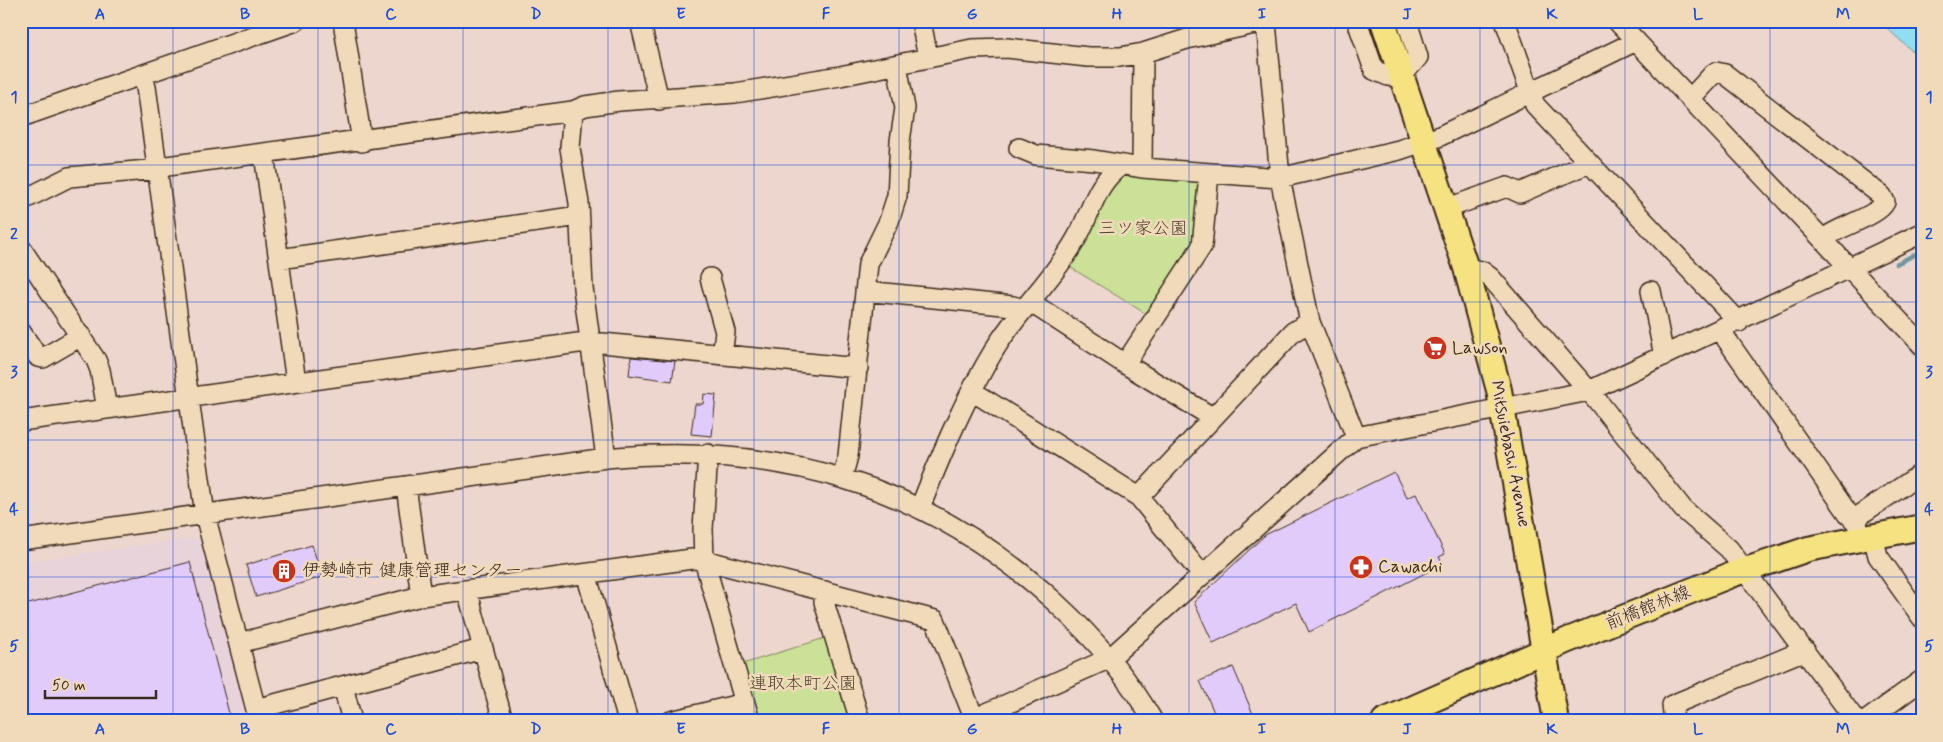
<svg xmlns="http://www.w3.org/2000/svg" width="1943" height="742" font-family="Mynerve,'Klee One',sans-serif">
  <rect width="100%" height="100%" fill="#ecd6cd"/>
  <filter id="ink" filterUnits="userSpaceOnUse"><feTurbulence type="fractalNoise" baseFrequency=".02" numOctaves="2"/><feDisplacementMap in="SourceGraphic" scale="10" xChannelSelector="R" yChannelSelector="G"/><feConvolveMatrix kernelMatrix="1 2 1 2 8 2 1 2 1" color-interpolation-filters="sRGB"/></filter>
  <g filter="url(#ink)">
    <path fill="#e9d3db" d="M201,537L250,721H21V562Z"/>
    <path fill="#cae197" stroke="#82865a" d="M1124,172L1197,178L1201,185L1195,242L1148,315L1065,264L1116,177Z
      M828,637L853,721H759L743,664Z"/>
    <path fill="#91def1" stroke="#6f969d" d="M1879,21H1922V60Z"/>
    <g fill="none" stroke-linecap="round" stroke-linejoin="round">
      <path stroke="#6f969d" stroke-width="4.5" d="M1896,264L1922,251
        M1913,349L1922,358"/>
    </g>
    <path fill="#e1cbfb" stroke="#3b2a1e" d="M631,357L675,361L672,381L629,375Z
      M704,394L716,395L712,436L691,434L695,404H703Z
      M1394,472L1407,498L1416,494L1445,554L1439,557L1443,564L1309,632L1296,603L1213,643L1194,602L1265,535Z
      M312,545L322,577L256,597L246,565Z
      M190,562L231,721H21V606Z
      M1233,667L1256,721H1218L1200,681Z"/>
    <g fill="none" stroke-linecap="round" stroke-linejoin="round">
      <g stroke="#3b2a1e" stroke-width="22">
        <path id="minor" d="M343,21L362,142
          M640,21L659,100
          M921,21L928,58
          M1357,21L1374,70L1388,76L1401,77L1418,57L1407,21
          M1505,21L1535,105L1739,322
          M1617,21L1922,345
          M1266,22L1280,178L1310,322L1356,437
          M142,75L146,87L205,515L259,721
          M1690,99L1713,74L1716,72L1725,74L1882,196L1885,202C1879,216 1837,227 1823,239
          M573,111L570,148L579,203L583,288L606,458
          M21,117L296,21
          M1019,148L1036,155L1094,160L1142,168L1280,178L1399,150L1438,137L1636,41
          M264,154L296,382
          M1142,168L1143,53
          M21,201L69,177L159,169L167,166L573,111L585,106L619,101L735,93L840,76L972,49L1007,48L1088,57H1120L1143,53L1187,39L1268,21
          M1445,209L1507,187L1520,193L1589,163
          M21,248L96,360L100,370L107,409
          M279,259L579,216
          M1466,268L1482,271L1491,278L1596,399L1683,509L1729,549L1856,721
          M710,278L725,332L722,355
          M865,291L1013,306L1024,309
          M1651,291L1664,356
          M1030,302L1125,364L1212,417
          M1720,330L1850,516L1857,523L1860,538
          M21,332L38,357L43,358L81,336
          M1125,364L1202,246L1209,174
          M972,391L1139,497L1202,575
          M21,421L578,343H602L858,368
          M708,454L703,529L704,560L750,721
          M842,478L848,456L868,264L889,221L897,196L900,141L905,108L897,65
          M406,486L421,596
          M1139,497L1293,332L1310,322
          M920,508C942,452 965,398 996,347C1019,310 1054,278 1075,241C1092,213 1094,184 1122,165
          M1857,523L1860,515L1922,473
          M1873,536L1878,556L1922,618
          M21,540L606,458C777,442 927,484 1055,602C1093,637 1127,675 1153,721
          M588,574L589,584L628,721
          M467,590L503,721
          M825,591L824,602L860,721
          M239,643L421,596L692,559L704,560L935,620L974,718
          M343,686L352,721
          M256,709L482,649
          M671,721L744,703
          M969,721L1110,658L1356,437L1589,391L1922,233
          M1674,721L1672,705L1805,650
          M1866,721L1922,680"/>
      </g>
      <g stroke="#3b2a1e" stroke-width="28">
        <path id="major" d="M1383,21L1466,268L1499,390L1556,721
          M1384,721L1568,640L1728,576L1808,549L1922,527"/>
      </g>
      <use href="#minor" stroke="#f1dab9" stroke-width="19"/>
      <use href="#major" stroke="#f6e281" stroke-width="24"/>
    </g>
  </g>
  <path fill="none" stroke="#1d4ed8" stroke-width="1" stroke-opacity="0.55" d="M173,21V721M318,21V721M463,21V721M608,21V721M754,21V721M899,21V721M1044,21V721M1189,21V721M1335,21V721M1480,21V721M1625,21V721M1770,21V721M21,165H1922M21,302H1922M21,440H1922M21,577H1922"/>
  <defs>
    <g id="supermarket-disc" transform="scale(1.25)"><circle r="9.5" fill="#c8321e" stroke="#f1dab9"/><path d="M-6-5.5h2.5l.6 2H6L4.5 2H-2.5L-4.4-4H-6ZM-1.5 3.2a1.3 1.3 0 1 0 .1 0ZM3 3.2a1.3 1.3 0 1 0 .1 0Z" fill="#fff"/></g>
    <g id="pharmacy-disc" transform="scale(1.25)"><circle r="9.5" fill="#c8321e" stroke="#f1dab9"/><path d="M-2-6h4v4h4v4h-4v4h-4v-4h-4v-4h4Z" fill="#fff"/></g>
    <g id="building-disc" transform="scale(1.25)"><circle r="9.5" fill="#c8321e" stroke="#f1dab9"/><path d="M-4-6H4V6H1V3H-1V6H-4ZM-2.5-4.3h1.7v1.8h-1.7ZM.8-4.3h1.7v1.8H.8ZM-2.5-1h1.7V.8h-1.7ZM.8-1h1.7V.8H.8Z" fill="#fff"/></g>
  </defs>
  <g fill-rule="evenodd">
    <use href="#supermarket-disc" x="1435" y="348"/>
    <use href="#pharmacy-disc" x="1361" y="567"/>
    <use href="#building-disc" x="284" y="571"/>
  </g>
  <g text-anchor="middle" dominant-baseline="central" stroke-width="5" stroke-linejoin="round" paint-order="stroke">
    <g font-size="18" fill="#504530" stroke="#f1dab9">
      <text x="1143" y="229">三ツ家公園</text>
      <text x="803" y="684">連取本町公園</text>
    </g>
    <g font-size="18" fill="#3b2a1e" stroke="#f1dab9" text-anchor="start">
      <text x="1452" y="348">Lawson</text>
      <text x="1378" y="567">Cawachi</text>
      <text x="302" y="571">伊勢崎市 健康管理センター</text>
    </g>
    <g font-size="18" fill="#3b2a1e" stroke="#f1dab9">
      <text transform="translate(1510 454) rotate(79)">Mitsuiebashi Avenue</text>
      <text transform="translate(1648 608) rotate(-22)">前橋館林線</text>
    </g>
  </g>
  <rect width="1943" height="742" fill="none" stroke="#f1dab9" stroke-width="55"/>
  <path d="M45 690v8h111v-8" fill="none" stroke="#3b2a1e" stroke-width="2.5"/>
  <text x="52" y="690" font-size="15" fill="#3b2a1e" stroke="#f1dab9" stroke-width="4" paint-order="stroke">50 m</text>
  <rect x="28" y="28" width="1888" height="686" fill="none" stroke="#1d4ed8" stroke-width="2"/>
  <g font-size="16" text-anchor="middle" font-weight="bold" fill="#1d4ed8">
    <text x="100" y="19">A</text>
    <text x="245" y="19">B</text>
    <text x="391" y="19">C</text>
    <text x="536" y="19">D</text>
    <text x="681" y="19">E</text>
    <text x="826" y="19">F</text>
    <text x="972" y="19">G</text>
    <text x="1117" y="19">H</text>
    <text x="1262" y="19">I</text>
    <text x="1407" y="19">J</text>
    <text x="1552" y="19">K</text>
    <text x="1698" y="19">L</text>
    <text x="1843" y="19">M</text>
    <text x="14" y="102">1</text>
    <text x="1929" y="102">1</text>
    <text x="14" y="239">2</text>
    <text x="1929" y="239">2</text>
    <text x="14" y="377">3</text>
    <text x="1929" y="377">3</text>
    <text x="14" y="514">4</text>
    <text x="1929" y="514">4</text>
    <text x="14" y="651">5</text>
    <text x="1929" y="651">5</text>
    <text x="100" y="734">A</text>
    <text x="245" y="734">B</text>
    <text x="391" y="734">C</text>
    <text x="536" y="734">D</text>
    <text x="681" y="734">E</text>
    <text x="826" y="734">F</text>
    <text x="972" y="734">G</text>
    <text x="1117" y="734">H</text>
    <text x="1262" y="734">I</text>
    <text x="1407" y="734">J</text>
    <text x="1552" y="734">K</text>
    <text x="1698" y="734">L</text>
    <text x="1843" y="734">M</text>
  </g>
</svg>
